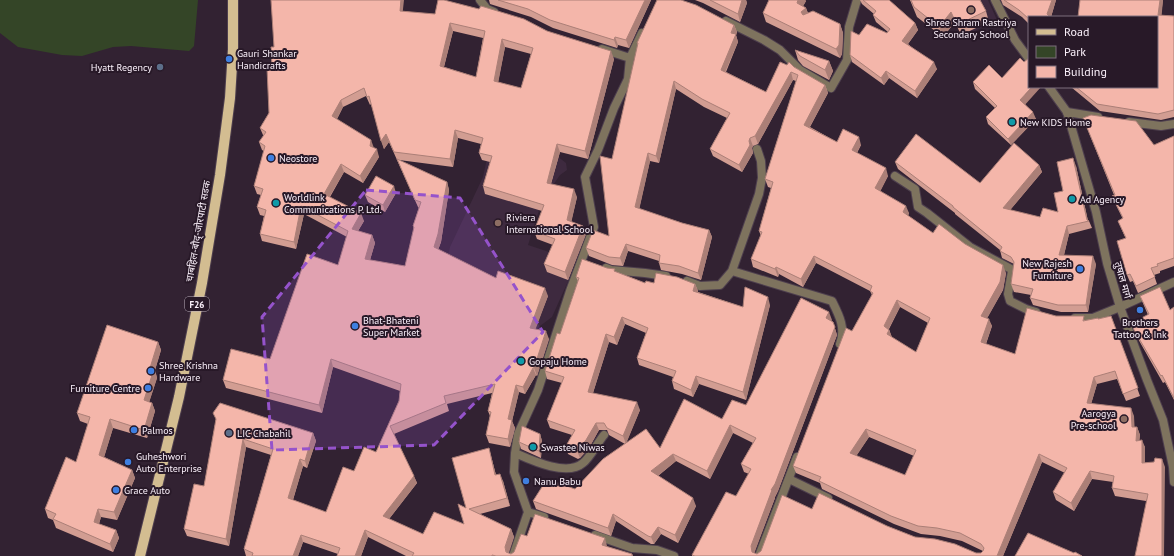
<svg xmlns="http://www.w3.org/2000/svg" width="1174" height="556" font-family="'PT Sans','Noto Sans Devanagari',sans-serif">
  <rect width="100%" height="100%" fill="#322232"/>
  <path fill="#3e2a3f" d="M944,0H988L997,20L963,37Z
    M501,135L544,146L566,163L567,170L560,175L542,201L528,245L561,256L574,268L552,317L536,329L434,317L450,247L483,177L486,163Z"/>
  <path fill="#344527" d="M0,0H198L194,46L189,51L131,46L113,47L82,56L62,55L18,47L0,33Z"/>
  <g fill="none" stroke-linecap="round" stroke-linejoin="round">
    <g stroke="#4e3f4e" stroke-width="10">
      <path id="pedestrian" d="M1120,307L1174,282"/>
    </g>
    <g stroke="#4e3f4e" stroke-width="10">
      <path id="minor" d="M480,0L487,9L494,12
        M726,21L764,40L780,50L800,70L831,88L847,60L849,27L857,0
        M602,49L630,58
        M1067,112L1098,117
        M1129,122L1161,126L1174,124
        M895,176L915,189L918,207L927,213L970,247L1011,269L1012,271L1008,294L1010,301L1026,309L1036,312
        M606,268L611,270L645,273L666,276
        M732,271L832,301C839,315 846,328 840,344
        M687,281L700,286L720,285L732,271L759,194L762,178L761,161L757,149
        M1075,318H1093L1120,307
        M604,435C598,442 590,458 583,463C567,477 531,460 515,453L518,434L538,390L570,291L594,227L585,177L598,150L614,108L628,79L630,58L642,33
        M789,479L828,498
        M528,512L544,517
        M595,535L632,548L657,550L674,556
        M513,556L528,512L514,472L515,453
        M759,556L797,457"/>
    </g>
    <g stroke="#4e3f4e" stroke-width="10">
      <path id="tertiary" d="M995,0L1015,40L1029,59
        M1049,87L1067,112L1096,212L1107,263L1120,307L1147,380L1163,420L1173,467L1174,482"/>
    </g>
    <g stroke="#4e3f4e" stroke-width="12">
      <path id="primary" d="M140,556L179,397L202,283L220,175L230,98L233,49V0"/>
    </g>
    <use href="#pedestrian" stroke="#7e735e" stroke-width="8"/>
    <use href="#minor" stroke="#7e735e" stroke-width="8"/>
    <use href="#tertiary" stroke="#7e735e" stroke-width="8"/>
    <use href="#primary" stroke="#d3bd91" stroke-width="10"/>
  </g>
  <path fill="#d29d92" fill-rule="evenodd" d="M489,0H651L629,48L618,45L617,48L553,28L531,17L490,4Z
    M695,0H746L747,3L740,22L703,3Z
    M769,0H805L806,1L803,6L806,8L808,13L840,24L843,33L842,54L840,58L766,22L763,13Z
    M860,0H889L915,23L918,30L908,44L937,69L917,98L889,78L884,85L852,62L850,55L859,35L887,33L888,32L876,22L873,15L874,14L862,4Z
    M910,0H980L986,11L989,22L961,35L955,22L943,37L917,17Z
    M1001,0H1056L1051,17H1029V24L1022,17L1003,5Z
    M1080,0H1163L1161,15L1174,16V117L1161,120L1100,111L1071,87H1157Z
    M403,11L547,31L614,59L588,159L560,152L551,184L577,197L571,222L586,234L568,280L547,272L544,264L553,245L537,239L534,231L542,211L485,194L483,186L490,162L482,160L479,153L481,144L458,138L453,167L399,160L447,182L449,190L441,242L438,250L496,278L548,296L535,329L549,339L537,376L536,375L525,394L519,392L512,421L515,428L510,447L489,443L486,435L490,416L488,411L492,393L447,404L449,411L394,434L417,483L389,519L423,534L464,524L466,508L489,448L491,456L496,475L503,481L510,506L480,514L511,529L514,537L508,553L511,554L514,552L527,536L607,546V547L632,554L633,556H406L368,537L361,556H337L338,554L303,542L298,556H246L244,549L271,455L246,447L229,546L187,536L184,529L204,486L216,419L313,433L316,441L307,468L303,466L293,500L326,512L354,471L376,452L399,401L400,391L333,367L322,413L226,388L223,380L270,359L338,265L347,237L304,214L296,249L262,241L260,234L264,216L260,215L257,207L261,195L257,194L254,186L264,151L262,150L259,142L264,136L263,135L260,128L269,113L274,47ZM453,31L483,38L476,77L444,67ZM505,47L531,54L521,88L498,82ZM366,96L370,105L371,104L384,149L389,142L418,207L419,208L413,226L414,229L405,266L370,260L375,243L372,235L358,231L364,221L330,197L344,172L363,183L379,157L374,148L337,119L343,107Z
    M734,25L737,32L736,35L738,42L726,72L766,92L787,65L794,67L825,85L828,93L810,127L837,142L861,145L857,153L888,176L880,191L909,213L908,216L933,233L965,244L1006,273L1003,290L987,318L992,326L986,344L1015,354L1056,316L1085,320L1098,319L1111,316L1140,396L1126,401L1117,379L1097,384L1091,404L1134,416V427H1137L1140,435L1139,440L1145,447V463L1165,467L1146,501L1115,496L1112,488L1113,482L1092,479L1074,511L1056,500L1053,492L1065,473L1042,462L1003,556H692V555L736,496L749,474L744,472L741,464L753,443L733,433L710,479L676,461L658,476L696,506L678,543L661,534L654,544H651L616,521L611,536L536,509L533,501L575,489L625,444L609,435L607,430H599L589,448L580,458L578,459L568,454L566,446L572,435L550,428L547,420L562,383L547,379L545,371L560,334L578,281L576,277L617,272L645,283L695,284L698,291V292L743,307L770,305L746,400L699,384L693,397L674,389L672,381L673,377L639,365L637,358L646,333L625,324L617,345L609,342L593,393L640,410L626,443L660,448L722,419L746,405L832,320L831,321L833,322L837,335L778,491L775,497V498L754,553L757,554L761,551L812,509L887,526L915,537L976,553H981L983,551L962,541L940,536L921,534L894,524L822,489L820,483L796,473L793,466L852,331L872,295L870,291L816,263L803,287L779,274L778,277L753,267L751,259L761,236L759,231L771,188L768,187L765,179L796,81L793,80L758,144L753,146L752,148L753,153L742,172L713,156L710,149L727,118L704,107L676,89L659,163L650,161L639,209L682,223L709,230L712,237L701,280L682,274L661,270L659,263V261L628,251L623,266L612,265L589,256L586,248L609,236L612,159L638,46L637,43ZM900,307L928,323L916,352L892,338L889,329ZM869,437L914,456L905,475L856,456Z
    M795,50L829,61L833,71L829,80L803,66L798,60Z
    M1024,62L1025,104L1036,119L1011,145L988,124L986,117L995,108L975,89L973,82L1002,78Z
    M1083,118L1154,145L1174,136V266L1160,271V273L1154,275L1157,284L1138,293L1133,281L1130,282L1127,275L1126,239L1118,221L1123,219L1115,203L1112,196L1114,195Z
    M895,162L980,183L1039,165L1042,172L1010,210L1040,217L1058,212L1063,191L1076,166L1088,221H1089L1092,228L1069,234L1064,255L1096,264L1088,312H1061L1033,305L1030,298L1031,295L1014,292L1011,284L1014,264L1002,258L1000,250L955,214V213L898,169Z
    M396,193L385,212L368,202L365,195Z
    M1140,296L1170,310L1174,307V400L1165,382L1163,383L1137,337L1132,323L1148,315Z
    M158,342L161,350L155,370L157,378L149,402L152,403L155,411L147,438L113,428L104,457L132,470L135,478L117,520L101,517L99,524L116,530L119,538L113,552L56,528L53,520L48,518L45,509L76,462L88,424L80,421L77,413Z
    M540,434L542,441L541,458L521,449L519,442Z"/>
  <path fill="#ab7f77" d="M401,0H404L402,18L400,11Z
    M645,0H651L629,48L626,40Z
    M742,0H746L747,3L740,22L738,14Z
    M798,0H805L806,1L800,12L797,3Z
    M1052,0H1056L1051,17H1048L1047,14Z
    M1160,0H1163L1161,22L1158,15Z
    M806,8L809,17L804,21L801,12Z
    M951,12L955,22L943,37L939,27Z
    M450,23L453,31L442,74L440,66Z
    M915,23L918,30L905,48L902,41Z
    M840,24L843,33L842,54L840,58L836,49Z
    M734,25L737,32L736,35L738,42L723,77L721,70Z
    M615,37L618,45L617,48L614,40Z
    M502,39L505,47L497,89L494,81Z
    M611,51L614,59L588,159L585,151Z
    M829,61L833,71L829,80L825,70Z
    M934,62L937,69L917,98L915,91Z
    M886,71L889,78L884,85L881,78Z
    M791,72L793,80L758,144L755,136Z
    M674,81L676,89L659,163L656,156Z
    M825,85L828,93L807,132L804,125Z
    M1032,87H1041L1023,107L1020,100Z
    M341,100L343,107L335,123L332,116Z
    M1033,112L1036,119L1011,145L1008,139Z
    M455,130L458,138L453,167L450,159Z
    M386,134L389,142L384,149L381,141Z
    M859,137L861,145L854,157L852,150Z
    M750,138L753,146L752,148L753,153L742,172L739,165Z
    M371,140L374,148L372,153L370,146Z
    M557,144L560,152L549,190L547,183Z
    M377,149L379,157L363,183L360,176Z
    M648,153L650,161L638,215L635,207Z
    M1073,158L1076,166L1088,221H1087Z
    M341,164L344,172L327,201L324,194Z
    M1039,165L1042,172L1006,215L1003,208Z
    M886,168L888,176L878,196L875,188Z
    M447,182L449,190L441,242L436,255L434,247Z
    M394,186L396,193L385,212L383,205Z
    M574,189L577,197L570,228L567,220Z
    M301,206L304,214L296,249L294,242Z
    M906,206L909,213L906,220L903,212Z
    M361,213L364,221L355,236L352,229Z
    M583,226L586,234L568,280L565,272Z
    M1067,226L1069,234L1062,263L1059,255Z
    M709,230L712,237L701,280L698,273Z
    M372,235L375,243L368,267L365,259Z
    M626,244L628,251L623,266L620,258Z
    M814,256L816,263L803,287L801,279Z
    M1093,256L1096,264L1088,312L1086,305Z
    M1003,265L1006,273L1003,290L984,324L981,316Z
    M776,267L779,274L778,277L775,269Z
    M695,284L698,291L696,298L693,291Z
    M545,288L548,296L533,336L530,328Z
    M768,297L770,305L746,400L743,392Z
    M897,300L900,307L886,334L884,326Z
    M829,312L832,320L829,326L826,318Z
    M622,317L625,324L617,345L614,337Z
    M989,319L992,326L984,349L981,342Z
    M833,322L837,335L778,491L775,497V498L754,554L752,552L751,546Z
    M889,330L892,337L889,342L887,334Z
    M546,331L549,339L537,376L534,368Z
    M606,334L609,342L591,399L588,392Z
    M158,342L161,350L155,370L157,378L147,409L144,400L150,368Z
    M331,359L333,367L322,413L319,405Z
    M533,368L536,375L525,394L523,387Z
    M696,376L699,384L693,397L691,390Z
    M1094,377L1097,384L1089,411L1087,403Z
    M516,385L519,392L512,421L515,428L510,447L508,439V419Z
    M637,402L640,410L626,444L623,436Z
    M152,403L155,411L147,438L144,430Z
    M1131,408L1134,416L1135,435L1132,427Z
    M110,419L113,428L102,464L99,455Z
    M596,423L599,430L589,448L580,458L577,451Z
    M730,425L733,433L710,479L707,471Z
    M1137,427L1140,435L1139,448L1136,441Z
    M866,429L869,437L853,461L850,453Z
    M313,433L316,441L307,468L305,461Z
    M540,434L542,441L541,458L539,451Z
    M243,439L246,447L229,546L226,539Z
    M1142,440L1145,447V471L1142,463Z
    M489,448L491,456L498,483L495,475Z
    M673,454L676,461L654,479L651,471Z
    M1039,454L1042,462L1003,556H997Z
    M300,459L303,466L291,506L288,498Z
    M1162,459L1165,467L1164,556H1162Z
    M132,470L135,478L117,520L114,512Z
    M1090,471L1092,479L1074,511L1071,503Z
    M500,474L503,481L510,506L507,498Z
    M414,476L417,483L386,523L383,516Z
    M693,498L696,506L678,543L675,535Z
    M98,509L101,517L97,530L94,522Z
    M613,514L616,521L611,536L608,528Z
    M658,527L661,534L654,544L651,537Z
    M511,529L514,537L508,556L505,547Z
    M116,530L119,538L113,552L110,544Z
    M365,530L368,537L361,556H355Z
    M301,535L303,542L298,556H293Z
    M605,538L607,546L605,553L602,545Z"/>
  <path fill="#f4b6aa" stroke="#ab7f77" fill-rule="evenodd" d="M271,0H401L400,11L435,14L438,0H444L479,9L481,6L524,19L547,31L611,51L585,151L557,144L547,183L574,189L567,220L583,226L565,272L544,264L555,239L534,231L544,205L483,186L492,156L479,153L483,138L455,130L450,159L394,152L386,134L381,141L369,96L367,97L364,88L341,100L332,116L371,140L370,146L377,149L360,176L341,164L324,194L361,213L352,229L372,235L365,259L405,266L414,227L413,226L421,202L415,200L397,159L447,182L438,234L434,247L496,278L498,271L545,288L530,328L546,331L534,368H533L523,387L516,385L508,419L512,420L508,439L486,435L491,412L488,411L495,384L444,396L446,403L390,426L414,476L383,516L423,534L434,512L464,524L458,504L466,508L452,458L489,448L495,475L500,474L507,498L469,509L511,529L505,547L506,552L511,554L514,552L521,534L527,536L535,514L605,538L602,545L632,554V556H496L492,555V556H412L414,553L365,530L355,556H337L340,548L301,535L293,556H252L253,553L244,549L273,449L243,439L226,539L184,529L194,484L204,486L216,419L213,413L220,403L313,433L305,461L300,459L288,498L326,512L343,467L354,471L364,447L376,452L399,401L401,384L331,359L319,405L223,380L231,349L270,359L307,254L338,265L348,231L301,206L294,242L260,234L266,210L257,207L263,189L254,186L265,146L259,142L266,132L260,128L269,113L267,68H272L271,47H274ZM450,23L485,31L476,77L440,66ZM502,39L533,48L521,88L494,81Z
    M498,0H645L626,40L615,37L614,40L550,20L528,9Z
    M657,0H681L696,5L734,25L731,33L736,34L721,70L766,92L780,62L787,65L789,62L794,67L825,85L804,125L837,142L843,129L859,137L852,150L886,168L875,188L906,206L903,212L933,233L939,224L965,244L1003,265L1000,282L981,316L989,319L981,342L1015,354L1027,308L1056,316H1084L1083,321L1098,318V319L1111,316L1138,388L1123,394L1115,371L1094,377L1087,403L1131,408L1132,427H1137L1136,441L1142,440V463L1154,462L1155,458L1162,459V556H1135L1148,494L1112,488L1114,476L1090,471L1071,503L1053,492L1067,468L1039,454L997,556H695L692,555L726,492L736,496L751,469L741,464L756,438L730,425L707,471L673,454L651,471L693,498L675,535L658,527L651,537L648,536L613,514L608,528L533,501L547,479L575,489L603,459L646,429L660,448L684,399L722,419L732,400L746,405L801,298L829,312L826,318L833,322L835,327L775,484L771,490H772L751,546L752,552L757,554L761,551L782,495L812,509L819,493L887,526L915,537L935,539L955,544L976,553H981L983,551L984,548L981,544L960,533L937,528L918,526L891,516L819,481L821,477L793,466L846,328L852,331L873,293L870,291L872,286L814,256L801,279L776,267L775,269L751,259L762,232L759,231L773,182L765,179L798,75L791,72L755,136L750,138L749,141L750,145L739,165L710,149L730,113L702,99L674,81L656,156L648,153L635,207L682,223L709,230L698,273L679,266L659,263L660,255L626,244L620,258L609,257L586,248L593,230L609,236L600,156L612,159L638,43H637ZM897,300L930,318L916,352L887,334L889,330L884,326ZM866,429L916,450L905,475L850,453Z
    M710,0H742L738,14Z
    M769,0H798L797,3L806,8L801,12L803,15L813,11L840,24L839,45L836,49L763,13Z
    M863,0H889L915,23L902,41L934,62L915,91L886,71L881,78L850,55L851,31L859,35L867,24L887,33L890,29L873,15L876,11Z
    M911,0H980L986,11L957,25L951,12L939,27L914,7Z
    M1004,0H1052L1047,14L1050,17H1029V19L1019,10Z
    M1080,0H1160L1158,15L1174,16V110L1158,114L1097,104L1076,87H1157V17H1078Z
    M795,50L829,61L825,70L800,56Z
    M1020,58L1024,62L1029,58V87H1032L1020,100L1033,112L1008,139L986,117L997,106L973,82L989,65L1002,78Z
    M1091,115L1136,121L1154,145L1174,136V258L1157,264L1158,266L1151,268L1155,277L1136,286L1130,274L1127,275L1117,241L1126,238L1118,221L1123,218L1112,196L1115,195L1083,118Z
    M916,134L980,183L1014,143L1039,165L1003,208L1040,217L1043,208L1058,212L1054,193L1063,191L1057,162L1073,158L1087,220L1089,221L1067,226L1059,255L1093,256L1086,305H1058L1030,298L1033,289L1011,284L1014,262L1011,257L1000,251L1002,247L953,207V206L895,162Z
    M376,176L394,186L383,205L365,195Z
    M582,259L607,268L615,269L614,271L645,283L646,281L654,283L656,273L677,277L695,284L693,291L743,307L745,287L768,297L743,392L696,376L691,390L672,381L676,371L637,358L648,328L622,317L614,337L606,334L588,392L637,402L623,436L607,428L604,423H596L586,440L577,451L576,452L566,446L575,430L547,420L564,377L545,371L557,333L560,334L579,278L576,277Z
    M1160,287L1170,310L1174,307V398L1162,375L1161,376L1134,330L1132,323L1149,314L1140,296Z
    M107,325L158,342L150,368L154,369L144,400L152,403L144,430L110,419L99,455L132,470L114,512L98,509L94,522L116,530L110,544L53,519L56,514L45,509L66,457L76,462L90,417L77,413Z
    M522,426L540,434L539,451L519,442Z
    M1028,533L1074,553L1075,552L1082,556H1015Z"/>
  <path fill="#9553cb" fill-opacity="0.2" stroke="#9553cb" stroke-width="3" stroke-dasharray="8 5" stroke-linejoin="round" d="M366,190L460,198L543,332L434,445L272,450L262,317Z"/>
  <g fill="#8d6e63" stroke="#281928" stroke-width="1.5">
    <circle cx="971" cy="10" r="4"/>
    <circle cx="498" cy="223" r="4"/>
    <circle cx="1124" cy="419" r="4"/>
  </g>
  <g fill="#3f7fe0" stroke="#281928" stroke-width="1.5">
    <circle cx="229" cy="59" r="4"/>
    <circle cx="271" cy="158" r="4"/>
    <circle cx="1080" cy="269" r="4"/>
    <circle cx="1140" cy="310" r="4"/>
    <circle cx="355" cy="326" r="4"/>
    <circle cx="151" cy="371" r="4"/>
    <circle cx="148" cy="388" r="4"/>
    <circle cx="134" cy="430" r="4"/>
    <circle cx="128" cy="462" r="4"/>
    <circle cx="526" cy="481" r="4"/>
    <circle cx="116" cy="490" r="4"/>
  </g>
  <g fill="#5c6f8a" stroke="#281928" stroke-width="1.5">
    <circle cx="160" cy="67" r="4"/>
    <circle cx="229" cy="433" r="4"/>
  </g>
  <g fill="#0f9aa8" stroke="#281928" stroke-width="1.5">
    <circle cx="1012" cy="122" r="4"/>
    <circle cx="1072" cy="199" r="4"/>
    <circle cx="276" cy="203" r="4"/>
    <circle cx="521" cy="361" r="4"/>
    <circle cx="533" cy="447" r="4"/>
  </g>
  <g text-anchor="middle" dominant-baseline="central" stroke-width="4" stroke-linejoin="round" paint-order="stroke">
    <rect fill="#281928" stroke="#bcb0bc" stroke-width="1" x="185" y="297" width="24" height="14" rx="3"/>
    <g font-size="9" font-weight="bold" fill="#fbf1fb">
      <text x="197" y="304">F26</text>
    </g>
    <g font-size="10" fill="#fbf1fb" stroke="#281928" text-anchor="start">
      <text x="971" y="22" text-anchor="middle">Shree Shram Rastriya<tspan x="971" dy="12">Secondary School</tspan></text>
      <text x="237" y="53">Gauri Shankar<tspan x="237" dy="12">Handicrafts</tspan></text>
      <text x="152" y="67" text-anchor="end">Hyatt Regency</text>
      <text x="1020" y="122">New KIDS Home</text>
      <text x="279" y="158">Neostore</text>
      <text x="284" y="197">Worldlink<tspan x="284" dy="12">Communications P. Ltd.</tspan></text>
      <text x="1080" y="199">Ad Agency</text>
      <text x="506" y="217">Riviera<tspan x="506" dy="12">International School</tspan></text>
      <text x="1072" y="263" text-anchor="end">New Rajesh<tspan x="1072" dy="12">Furniture</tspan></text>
      <text x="363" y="320">Bhat-Bhateni<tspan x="363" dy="12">Super Market</tspan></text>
      <text x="1140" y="322" text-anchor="middle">Brothers<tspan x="1140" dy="12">Tattoo &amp; Ink</tspan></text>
      <text x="529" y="361">Gopaju Home</text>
      <text x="159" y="365">Shree Krishna<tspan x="159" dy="12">Hardware</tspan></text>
      <text x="140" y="388" text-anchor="end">Furniture Centre</text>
      <text x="1116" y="413" text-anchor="end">Aarogya<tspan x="1116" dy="12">Pre-school</tspan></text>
      <text x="142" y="430">Palmos</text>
      <text x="237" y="433">LIC Chabahil</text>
      <text x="541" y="447">Swastee Niwas</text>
      <text x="136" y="456">Guheshwori<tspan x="136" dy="12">Auto Enterprise</tspan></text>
      <text x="534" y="481">Nanu Babu</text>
      <text x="124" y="490">Grace Auto</text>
    </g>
    <g font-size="10" fill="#fbf1fb" stroke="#281928">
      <text transform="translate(198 231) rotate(-80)">चाबहिल-बौद्-जोरपाटी सडक</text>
      <text transform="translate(1123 280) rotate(74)">तुषाल मार्ग</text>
    </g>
  </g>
  <rect x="1028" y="16" width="130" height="72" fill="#281928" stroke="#7c6f7c"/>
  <rect x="1036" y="29" width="20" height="6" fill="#d3bd91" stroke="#7c6f7c"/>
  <text x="1064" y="36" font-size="12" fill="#fbf1fb">Road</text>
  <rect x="1036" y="46" width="20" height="12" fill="#344527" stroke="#7c6f7c"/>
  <text x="1064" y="56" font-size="12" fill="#fbf1fb">Park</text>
  <rect x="1036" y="66" width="20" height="12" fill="#f4b6aa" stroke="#7c6f7c"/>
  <text x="1064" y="76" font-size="12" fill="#fbf1fb">Building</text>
</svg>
